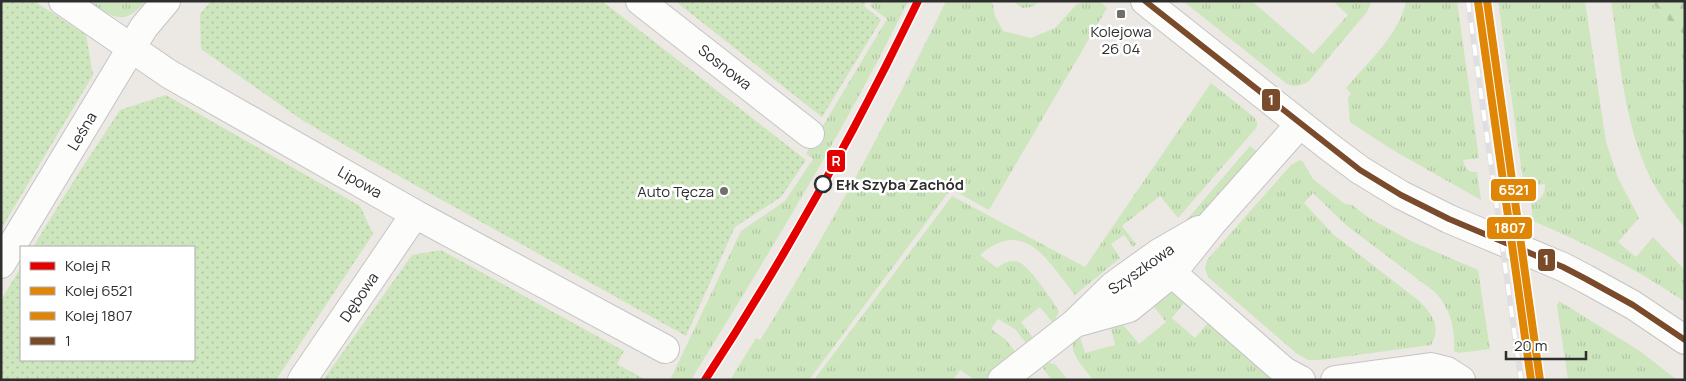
<svg xmlns="http://www.w3.org/2000/svg" width="1686" height="381" font-family="Manrope,sans-serif">
  <defs>
    <pattern id="grass-tufts" width="24" height="20" patternUnits="userSpaceOnUse" patternTransform="scale(1.25)"><rect width="24" height="20" fill="#cee6be"/><path d="M3 7l-1-3M5 7V3M7 7l1-3M15 17l-1-3M17 17v-4M19 17l1-3" fill="none" stroke="#b1c6a4"/></pattern>
    <pattern id="forest-firs" width="22" height="20" patternUnits="userSpaceOnUse" patternTransform="scale(1.25)"><rect width="22" height="20" fill="#cee6be"/><path d="M5 1l3.5 6h-7zM16 11l3.5 6h-7z" fill="#b1c6a4"/></pattern>
    <pattern id="garden-dots" width="8" height="8" patternUnits="userSpaceOnUse" patternTransform="scale(1.25)"><rect width="8" height="8" fill="#cee6be"/><path d="M2 2h.1M6 6h.1" fill="none" stroke="#b1c6a4" stroke-width="1.8" stroke-linecap="round"/></pattern>
  </defs>
  <rect width="100%" height="100%" fill="#ece8e4"/>
  <path fill="url(#grass-tufts)" d="M89,1H146C123,27 114,18 89,1Z
    M872,1H908C844,132 767,256 691,380H670L741,231L785,201L813,159L806,154L887,19L870,6Z
    M946,1H992L995,16L1003,31L1031,38L1055,28L1076,5L1084,1H1100L1107,8L989,210L951,189L809,380H730L756,338L760,340C829,231 890,117 946,1Z
    M1013,1H1040L1032,7L1022,8Z
    M1183,1H1252L1313,54L1348,15L1333,1H1372L1367,12L1308,82C1300,86 1295,87 1287,84Z
    M1406,1H1457L1479,158L1463,160C1465,167 1468,173 1477,172L1481,200L1391,149L1350,122L1348,98L1351,94L1346,88C1367,63 1400,34 1406,1Z
    M1498,1H1585L1606,142L1618,178L1639,218L1618,242L1636,257L1653,237L1685,270V302C1637,269 1587,244 1533,221L1531,203C1540,201 1546,194 1545,184L1524,187Z
    M1611,1H1650L1685,36L1683,79L1685,81V228C1672,212 1660,196 1650,177C1624,123 1620,60 1611,1Z
    M1211,83L1254,117L1257,122V127L1178,218L1160,196L1122,226L1136,244L1133,247L1124,235L1111,244L1120,258L1075,295C1048,262 1026,216 980,255L997,268C1003,263 1011,259 1019,262C1028,265 1055,303 1059,312L1053,323L1040,307L1021,322L1033,338L1026,343L1015,329L998,319L991,329L1005,339L1015,351L995,367L985,380H975L960,370L953,380H814L952,196L1085,267Z
    M1250,146L1258,152L1193,224H1183Z
    M1300,160L1303,162L1313,179L1345,204L1352,205L1369,218L1413,242L1478,270L1490,349L1459,353L1454,351C1455,328 1451,311 1436,293L1346,225L1313,193L1304,203L1334,235L1418,300C1432,313 1442,327 1431,345L1320,360H1308L1296,353L1208,277L1205,268L1207,260L1291,165Z
    M1173,290L1185,302L1172,318L1195,338L1209,322L1277,380H1093C1083,366 1062,347 1079,333L1085,353L1115,345L1110,325L1121,322L1139,344L1166,322L1151,303L1165,291Z
    M1559,301L1640,351L1677,380H1568L1557,305Z
    M1044,362L1055,364L1068,380H1052L1040,364Z"/>
  <path fill="url(#forest-firs)" d="M1650,1H1685V36Z"/>
  <path fill="url(#garden-dots)" d="M1,1H34L86,35L93,75L1,229Z
    M211,1H602L806,160L781,197L735,227L686,336L372,161L302,120L201,49L200,14Z
    M675,1H867L864,6L881,20L822,117Z
    M166,95L360,206L373,234L276,380H1V300L21,267V360H194V247H33L78,174L120,110Z
    M441,250L624,351L617,364L646,380H323L412,255Z"/>
  <g fill="none" stroke-linecap="round" stroke-linejoin="round">
    <g stroke="#c5c4c5" stroke-width="30">
      <path id="minor" d="M63,1L169,74L415,214L665,349
        M640,1L810,134
        M1145,1L1328,146L1360,170L1401,195L1449,219L1563,267L1586,279L1633,305L1685,340
        M1,264L144,27L166,1
        M1172,273L1284,371L1301,380
        M1075,323L1129,308L1172,273L1212,223L1300,124
        M302,380L415,214
        M1002,380L1075,323L1113,286L1128,275L1159,253L1199,230
        M1335,380L1431,367L1447,371L1461,380"/>
    </g>
    <use href="#minor" stroke="#fcfcfb" stroke-width="28"/>
    <g stroke="#dfdfe1" stroke-width="5.5">
      <path id="rail" d="M1468,1L1521,380"/>
    </g>
    <use href="#rail" stroke="#fff" stroke-width="4" stroke-dasharray="11" stroke-linecap="butt"/>
    <g stroke="#fff" stroke-width="10">
      <path id="bus-1" d="M1145,1L1360,170L1401,195L1449,219L1563,267L1586,279L1633,305L1685,340"/>
    </g>
    <use href="#bus-1" stroke="#7a4b2a" stroke-width="6"/>
    <g stroke="#fff" stroke-width="11">
      <path id="rail-1" d="M705,380C785,258 855,132 918,1"/>
    </g>
    <g stroke="#fff" stroke-width="11">
      <path id="rail-2" d="M1487,1L1540,380"/>
    </g>
    <g stroke="#fff" stroke-width="11">
      <path id="rail-3" d="M1478,2L1531,380"/>
    </g>
    <use href="#rail-1" stroke="#e50000" stroke-width="8"/>
    <use href="#rail-2" stroke="#e08607" stroke-width="8"/>
    <use href="#rail-3" stroke="#e08607" stroke-width="8"/>
  </g>
  <g fill="#706f6e" stroke="#fff" stroke-width="2">
    <rect x="1116" y="9" width="10" height="10" rx="2.5"/>
    <circle cx="724" cy="191" r="5"/>
  </g>
  <circle fill="#fff" stroke="#2e2e2e" stroke-width="2.5" cx="823" cy="184" r="8"/>
  <g text-anchor="middle" dominant-baseline="central" stroke-width="5" stroke-linejoin="round" paint-order="stroke">
    <g font-size="15" fill="#2e2e2e" stroke="#fff">
      <text x="1121" y="31">Kolejowa<tspan x="1121" dy="17">26 04</tspan></text>
      <text x="714" y="191" text-anchor="end">Auto Tęcza</text>
    </g>
    <g font-size="15" fill="#2e2e2e" stroke="#fff">
      <text transform="translate(725 67) rotate(38)">Sosnowa</text>
      <text transform="translate(82 131) rotate(-59)">Leśna</text>
      <text transform="translate(360 182) rotate(30)">Lipowa</text>
      <text transform="translate(1141 269) rotate(-35)">Szyszkowa</text>
      <text transform="translate(359 297) rotate(-56)">Dębowa</text>
    </g>
    <g font-size="15" font-weight="bold" fill="#2e2e2e" stroke="#fff" text-anchor="start">
      <text x="836" y="184">Ełk Szyba Zachód</text>
    </g>
  </g>
  <g stroke="#fff" stroke-width="2">
    <rect x="1261" y="88" width="20" height="24" rx="5" fill="#7a4b2a"/>
    <rect x="826" y="149" width="20" height="24" rx="5" fill="#e50000"/>
    <rect x="1490" y="178" width="47" height="24" rx="5" fill="#e08607"/>
    <rect x="1486" y="216" width="47" height="24" rx="5" fill="#e08607"/>
    <rect x="1537" y="248" width="19" height="24" rx="5" fill="#7a4b2a"/>
  </g>
  <g font-size="14" text-anchor="middle" font-weight="bold" fill="#fff">
    <text x="1271" y="105">1</text>
    <text x="836" y="166">R</text>
    <text x="1514" y="195">6521</text>
    <text x="1510" y="233">1807</text>
    <text x="1546" y="265">1</text>
  </g>
  <rect width="1686" height="381" fill="none" stroke="#2e2e2e" stroke-width="5"/>
  <rect x="20" y="246" width="175" height="115" fill="#ffffff" stroke="#ababab"/>
  <rect x="30" y="262" width="25" height="8" fill="#e50000" stroke="#ababab"/>
  <text x="65" y="271" font-size="15" fill="#2e2e2e">Kolej R</text>
  <rect x="30" y="287" width="25" height="8" fill="#e08607" stroke="#ababab"/>
  <text x="65" y="296" font-size="15" fill="#2e2e2e">Kolej 6521</text>
  <rect x="30" y="312" width="25" height="8" fill="#e08607" stroke="#ababab"/>
  <text x="65" y="321" font-size="15" fill="#2e2e2e">Kolej 1807</text>
  <rect x="30" y="337" width="25" height="8" fill="#7a4b2a" stroke="#ababab"/>
  <text x="65" y="346" font-size="15" fill="#2e2e2e">1</text>
  <path d="M1506 351v8h80v-8" fill="none" stroke="#2e2e2e" stroke-width="2.5"/>
  <text x="1514" y="351" font-size="15" fill="#2e2e2e" stroke="#ffffff" stroke-width="4" paint-order="stroke">20 m</text>
</svg>
